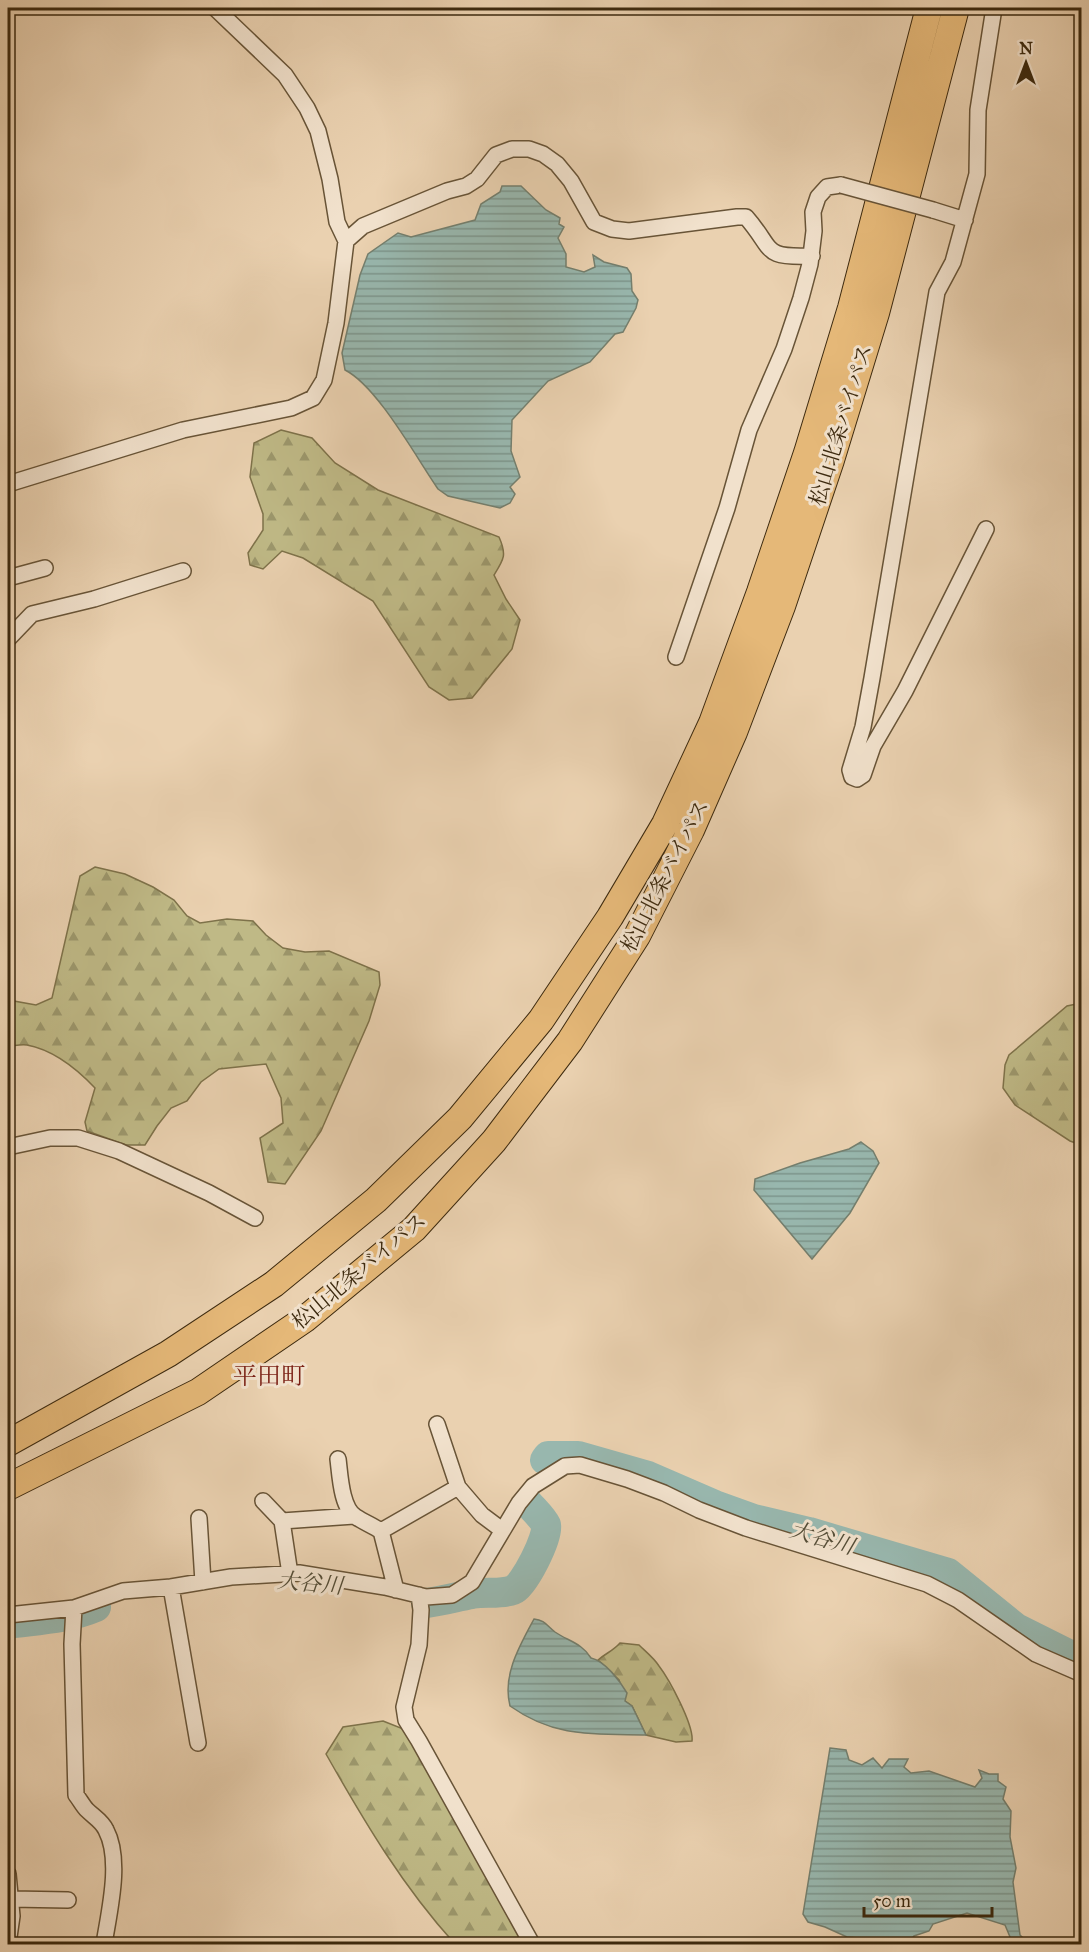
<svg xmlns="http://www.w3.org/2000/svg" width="1089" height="1952" font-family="'IM FELL Great Primer','Noto Serif JP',serif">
  <defs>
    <pattern id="forest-firs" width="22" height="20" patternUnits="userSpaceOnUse" patternTransform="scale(1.5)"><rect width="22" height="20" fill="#bfb986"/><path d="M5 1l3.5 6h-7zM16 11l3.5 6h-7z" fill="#9c976c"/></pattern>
    <pattern id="water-rules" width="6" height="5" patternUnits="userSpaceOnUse" patternTransform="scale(1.5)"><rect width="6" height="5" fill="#98b7ae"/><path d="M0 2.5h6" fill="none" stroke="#7d958c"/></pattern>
  </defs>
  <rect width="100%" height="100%" fill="#ead1b0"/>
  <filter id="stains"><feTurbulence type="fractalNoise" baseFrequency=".00333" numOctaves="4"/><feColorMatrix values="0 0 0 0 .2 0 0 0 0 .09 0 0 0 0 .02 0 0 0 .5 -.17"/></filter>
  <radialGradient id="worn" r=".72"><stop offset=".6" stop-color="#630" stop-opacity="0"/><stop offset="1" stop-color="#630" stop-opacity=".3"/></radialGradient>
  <path fill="url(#forest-firs)" stroke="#7e724a" stroke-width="1.5" d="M281,430L312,438L335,463L378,490L499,537C507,555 504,559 494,575L506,599L520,620L512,649L472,698L449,700L429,687L373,601L303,558L282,551L263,569L250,565L248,553L263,530V514L250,477L254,443Z
    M95,867L125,874L153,887L174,900L187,916L200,923L227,919L253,921L266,935L283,948L305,952L329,951L379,972L380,985L369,1021L321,1131L285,1184L268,1182L260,1138L283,1123L281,1098L266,1064L219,1069L201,1082L187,1101L171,1108L157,1126L145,1145H126L87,1131L85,1122L95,1088C77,1069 54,1050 27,1045C21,1044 13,1046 8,1046V1000L36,1005L52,998L80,876Z
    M1081,1003H1082L1081,1145L1070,1141L1015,1105L1003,1088L1005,1065L1009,1055L1067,1006Z
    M620,1643L639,1645C645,1651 654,1658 659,1666C669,1679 694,1725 692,1741L676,1742L646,1735L632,1706L625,1701L619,1680L598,1660C606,1653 613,1651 620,1643Z
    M383,1721L411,1732L476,1831L522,1944H455C403,1887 364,1821 326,1754L343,1727Z"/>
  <path fill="url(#water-rules)" stroke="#747f6e" stroke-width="1.5" d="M502,186H521L546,210L560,218L559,224L564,227L558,238L566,254V267L584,272L595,267L593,255L604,262L627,268L631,274L632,291L638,300L636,308L623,332L615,334L590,362L548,381L512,420L511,451L520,477L510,487L515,494L510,503L500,508L448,496L438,489C416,457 377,386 345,370L342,353L360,275L368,254L398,233L411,237L475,220L481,204L500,192Z
    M861,1142L873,1151L879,1163L850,1213L812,1259L754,1190L755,1179L800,1163L849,1149Z
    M534,1619C545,1620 547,1626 555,1632C568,1641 582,1643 591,1658C605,1661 620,1681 627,1693L625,1701L632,1706L646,1735C593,1734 555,1738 510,1706C502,1675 520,1645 534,1619Z
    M830,1748L846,1750L849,1760L862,1765L873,1758L882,1768L889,1759H908L904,1767L911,1773L929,1771L975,1787L982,1778L979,1770L989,1774H998V1781L1006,1787L1003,1799L1011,1811L1010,1837L1016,1868L1013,1882L1020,1935L1029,1944H1013L1005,1925L967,1913L933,1924L929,1931L914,1936L908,1944H863L859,1938L847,1937L825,1927L808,1922L803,1914Z"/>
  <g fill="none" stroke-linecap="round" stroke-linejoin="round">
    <path stroke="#98b7ae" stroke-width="30" d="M545,1460L548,1456H578L648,1476L715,1505L754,1519L809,1532L948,1573L1016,1628L1082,1661
      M426,1603C442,1601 456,1597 472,1594C485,1591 500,1595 513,1590C524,1586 549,1536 546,1525C543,1518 533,1509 528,1503
      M8,1624C37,1620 68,1619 96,1607"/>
    <g stroke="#685437" stroke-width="18">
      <path id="minor" d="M933,210L965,220
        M346,241L363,226L447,191L466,186L477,179L496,155L512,149H529L543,154L557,164L571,181L594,222L612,229L629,231L737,217H746C775,250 761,258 812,256
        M8,484L183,430L291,408L313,398L324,380L336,323L346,241L337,222L330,179L318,131L307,108L285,75L215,8
        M986,529L905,691L873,746L863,775L857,779L852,777L850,770L863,727L872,678L937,292L953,262L977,174L978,110L994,8
        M8,578L45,568
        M8,639L32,614L94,599L183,571
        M676,657L727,508L749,430L784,349L801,298L810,264L814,231L813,212L818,197L827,187L841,185
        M8,1147L50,1138H78L119,1151L209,1193L255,1218
        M437,1424L458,1487L482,1515L502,1530
        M338,1459C340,1474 341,1508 356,1517C364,1522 373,1526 381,1531L396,1590
        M263,1501L282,1521L290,1574
        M199,1518L203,1582
        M282,1521L354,1516
        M381,1531L458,1487
        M171,1587L198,1743
        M419,1595L421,1610L419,1645L404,1707L406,1720L419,1741L532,1944
        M74,1608L72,1644L76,1795C80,1800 83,1806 87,1810C94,1817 102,1821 106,1830C122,1860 109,1912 104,1944
        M8,1615L74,1608L123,1591L171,1587L231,1577L299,1573L385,1587L426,1597L452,1595L472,1582L519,1503L533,1486L565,1466L580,1465L627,1479L664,1493L699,1510L746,1528L927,1584L958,1600L1036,1654L1082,1674
        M8,1874L12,1916L8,1944
        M11,1899L68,1900"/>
    </g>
    <g stroke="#3d2a0f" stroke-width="28">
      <path id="trunk" d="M8,1443L168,1354L274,1284L376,1200L460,1118L541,1020L610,917L665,824L712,723L760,592L807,453L851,308L929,8
        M8,1487L198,1392L305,1319L414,1229L494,1141L570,1041L637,936L691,830L734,732L782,606L831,460L876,313L956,8"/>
    </g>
    <use href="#minor" stroke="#f1e1cc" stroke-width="15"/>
    <use href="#trunk" stroke="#e5b878" stroke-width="26"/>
    <g stroke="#685437" stroke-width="18" stroke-linecap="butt">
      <path id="minor-bridge" d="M841,185L933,210"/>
    </g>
    <use href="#minor-bridge" stroke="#f1e1cc" stroke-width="15"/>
  </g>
  <g text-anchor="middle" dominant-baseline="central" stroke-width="6" stroke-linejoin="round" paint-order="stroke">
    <g font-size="21" fill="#3d2a0f" stroke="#f1e1cc">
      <text transform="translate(841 425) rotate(-73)">松山北条バイパス</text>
      <text transform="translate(665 876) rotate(-63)">松山北条バイパス</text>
      <text transform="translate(359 1271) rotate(-40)">松山北条バイパス</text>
    </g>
    <g font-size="22" font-style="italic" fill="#544d37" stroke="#f1e1cc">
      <text transform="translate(822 1538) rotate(16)">大谷川</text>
      <text transform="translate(310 1583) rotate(5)">大谷川</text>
    </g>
    <g font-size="24" fill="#7a1f14" stroke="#f1e1cc">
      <text x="269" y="1376">平田町</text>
    </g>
  </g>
  <rect width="1089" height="1952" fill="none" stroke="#ead1b0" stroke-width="30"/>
  <rect x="9" y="9" width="1071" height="1934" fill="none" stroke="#3d2a0f" stroke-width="3"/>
  <rect x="15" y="15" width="1059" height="1922" fill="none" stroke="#3d2a0f" stroke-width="1.5"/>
  <g transform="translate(1026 63)" stroke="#f1e1cc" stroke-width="4.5" paint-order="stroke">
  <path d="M0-4.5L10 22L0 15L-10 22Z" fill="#3d2a0f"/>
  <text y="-9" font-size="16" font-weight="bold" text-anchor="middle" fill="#3d2a0f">N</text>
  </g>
  <path d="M864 1907v9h128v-9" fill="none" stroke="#3d2a0f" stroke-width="3"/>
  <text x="873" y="1907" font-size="18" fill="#3d2a0f" stroke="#f1e1cc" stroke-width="4.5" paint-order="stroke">50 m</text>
  <rect width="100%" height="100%" filter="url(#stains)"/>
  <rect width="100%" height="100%" fill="url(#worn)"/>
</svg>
